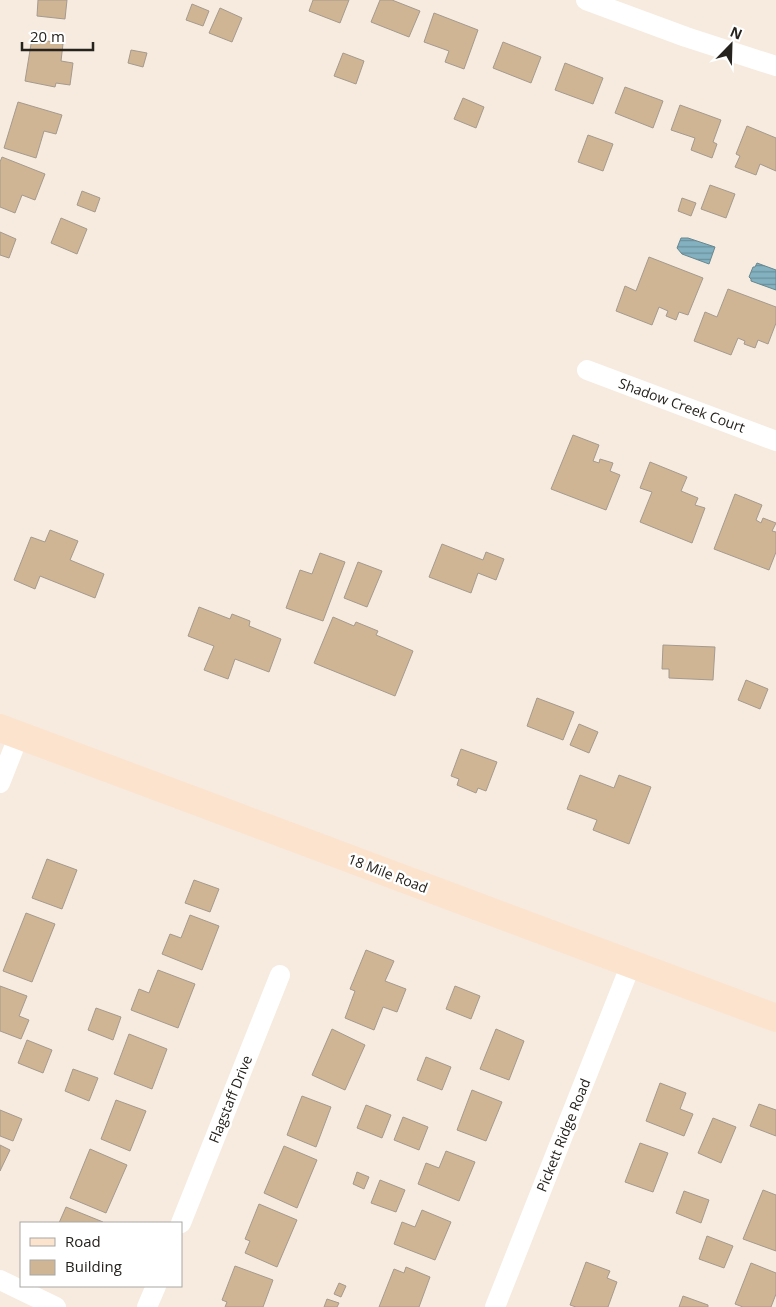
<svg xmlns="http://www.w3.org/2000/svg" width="776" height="1307" font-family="'Open Sans',sans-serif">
  <defs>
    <pattern id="water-rules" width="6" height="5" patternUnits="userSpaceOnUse" patternTransform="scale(1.25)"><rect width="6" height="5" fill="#83b1c0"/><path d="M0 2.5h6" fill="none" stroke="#6b909b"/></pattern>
  </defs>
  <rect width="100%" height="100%" fill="#f6ebde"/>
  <path fill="url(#water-rules)" stroke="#67868f" d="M681,238H688L715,247L709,264L682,254L677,248Z
    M757,263L776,270V290L751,281V279L749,277L753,267H755Z"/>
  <path fill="#cfb594" stroke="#a49a8e" d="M38,0H67L65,19L37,16Z
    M313,0H349L340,23L309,11Z
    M380,0H392L420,11L409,37L371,22Z
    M192,4L209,11L203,26L186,20Z
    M220,8L242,18L232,42L209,33Z
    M434,13L478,30L464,69L445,62L449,51L424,42Z
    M32,38L63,44L61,61L73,63L70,85L56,83L55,87L25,81Z
    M503,42L541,57L531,83L493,68Z
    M131,50L147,53L143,67L128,63Z
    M343,53L364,61L356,84L334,76Z
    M565,63L603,78L593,104L555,90Z
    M625,87L663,101L653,128L615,113Z
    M463,98L484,107L476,128L454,119Z
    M18,102L62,115L56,134L44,131L36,158L4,148Z
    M680,105L721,120L713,142L717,144L712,158L691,150L695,138L671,130Z
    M747,126L776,138V171L760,164L756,175L735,167L740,156L736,154Z
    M588,135L613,144L603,171L578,162Z
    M2,157L45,174L35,200L22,195L15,213L0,207V162Z
    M710,185L735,194L726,218L701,209Z
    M82,191L100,198L95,212L77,205Z
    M682,198L696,203L691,216L678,211Z
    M61,218L87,229L77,254L51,243Z
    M0,232L16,239L9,258L0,255Z
    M649,257L703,278L688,315L679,312L676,320L666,316L668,311L659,307L652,325L616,311L625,286L636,291Z
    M728,289L776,307V323L768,344L758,340L755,348L744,344L745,341L738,338L731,355L694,341L705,312L717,317Z
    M573,435L599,445L593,461L599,463L600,459L613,463L610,471L620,475L606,510L551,489Z
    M650,462L687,477L681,491L698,498L695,505L705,508L692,543L640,522L652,492L640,488Z
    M735,494L762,505L756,520L761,523L763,518L776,523L772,531L776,532V552L769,570L714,549Z
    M50,530L78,541L70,560L104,574L95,598L40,576L35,589L14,580L31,537L45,542Z
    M442,544L483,560L486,552L504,559L496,580L478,573L471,593L429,577Z
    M320,553L345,562L323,621L286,608L300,570L312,574Z
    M358,562L382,571L367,607L344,598Z
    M199,607L230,619L232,614L250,621L249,626L281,639L269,672L235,659L228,679L204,670L214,646L188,636Z
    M333,617L354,626L356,622L378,631L376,635L413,651L395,696L314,663Z
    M663,645L715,647L713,680L669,678V669H662Z
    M746,680L768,689L760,709L738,700Z
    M537,698L574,712L563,740L527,726Z
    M579,724L598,732L589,753L570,745Z
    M461,749L497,762L486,791L478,788L476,793L457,785L459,779L451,776Z
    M580,775L614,788L619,775L651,787L629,844L593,830L597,820L567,809Z
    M47,859L77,870L62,909L32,898Z
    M194,880L219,889L210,912L185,903Z
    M26,913L55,924L32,982L3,971Z
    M190,915L219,926L202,970L162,954L170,934L181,938Z
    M366,950L394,961L385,981L406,989L397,1012L383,1007L374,1030L345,1018L355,991L350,989Z
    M158,970L195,984L178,1028L131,1010L139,989L149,993Z
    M0,986L27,996L19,1016L29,1020L21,1039L0,1031Z
    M455,986L480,996L471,1019L446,1009Z
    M96,1008L121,1017L113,1040L88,1030Z
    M332,1029L365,1045L345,1090L312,1075Z
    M496,1029L524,1041L509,1080L480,1069Z
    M129,1034L167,1049L152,1089L114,1074Z
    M27,1040L52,1050L43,1073L18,1063Z
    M426,1057L451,1067L442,1090L417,1080Z
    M73,1069L98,1078L89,1101L65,1091Z
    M660,1083L686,1093L680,1109L693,1114L684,1136L646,1121Z
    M472,1090L502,1102L486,1141L457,1130Z
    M302,1096L331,1107L316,1147L287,1135Z
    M116,1100L146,1111L130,1151L101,1139Z
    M759,1104L776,1110V1136L750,1126Z
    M366,1105L391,1115L382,1138L357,1128Z
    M0,1110L22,1119L13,1141L0,1136Z
    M403,1117L428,1127L419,1150L394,1140Z
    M713,1118L736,1127L721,1163L698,1153Z
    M640,1143L668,1153L653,1192L625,1182Z
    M0,1145L10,1150L0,1171Z
    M284,1146L317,1160L297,1208L264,1193Z
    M90,1149L127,1165L106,1213L70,1198Z
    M446,1151L475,1162L459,1201L418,1184L426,1163L439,1168Z
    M357,1172L369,1177L364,1189L353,1184Z
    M380,1180L405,1190L396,1212L371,1203Z
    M763,1190L776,1195V1251L743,1239Z
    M684,1191L709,1200L701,1223L676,1213Z
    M259,1204L297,1220L277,1267L245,1253L250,1241L245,1239Z
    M66,1207L103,1222V1223H59Z
    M422,1210L451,1222L435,1260L394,1244L402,1222L415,1227Z
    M707,1236L733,1246L724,1268L699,1259Z
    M586,1262L610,1271L607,1278L617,1282L608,1307H576L570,1305Z
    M751,1263L776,1273V1294L771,1307H743L735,1304Z
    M235,1266L273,1280L263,1307H225L227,1302L222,1300Z
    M406,1267L430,1277L419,1307H379L394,1269L404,1273Z
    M339,1283L346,1286L341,1297L334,1294Z
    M683,1296L708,1305V1307H679Z
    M327,1299L339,1303L337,1307H324Z"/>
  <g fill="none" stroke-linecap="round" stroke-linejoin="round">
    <path stroke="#fff" stroke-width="20" d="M586,0L686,37L776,66
      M587,370L776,441
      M0,783L19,735
      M181,1223L280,975
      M0,1280L56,1307
      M147,1307L156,1286
      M495,1307L631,964"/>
    <path stroke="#fce3cd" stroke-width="28" d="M0,728L776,1018"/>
  </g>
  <g text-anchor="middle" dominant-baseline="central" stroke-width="5" stroke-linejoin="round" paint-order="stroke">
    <g font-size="14" fill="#26221d" stroke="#fff">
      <text transform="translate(682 405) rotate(20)">Shadow Creek Court</text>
      <text transform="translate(388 873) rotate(21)">18 Mile Road</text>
      <text transform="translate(230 1099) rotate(-68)">Flagstaff Drive</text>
      <text transform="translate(563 1135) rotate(-68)">Pickett Ridge Road</text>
    </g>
  </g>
  <rect x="20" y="1222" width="162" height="65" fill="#ffffff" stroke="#a8a7a5"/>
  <rect x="30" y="1238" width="25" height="8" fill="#fce3cd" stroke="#a8a7a5"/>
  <text x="65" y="1247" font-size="15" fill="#26221d">Road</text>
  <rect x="30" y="1260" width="25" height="15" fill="#cfb594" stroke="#a8a7a5"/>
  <text x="65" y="1272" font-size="15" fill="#26221d">Building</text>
  <g transform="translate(731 45) rotate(23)" stroke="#ffffff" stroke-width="4" paint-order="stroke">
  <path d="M0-4L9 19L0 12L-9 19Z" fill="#26221d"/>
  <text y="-8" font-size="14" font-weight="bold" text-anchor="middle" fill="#26221d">N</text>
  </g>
  <path d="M22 42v8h71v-8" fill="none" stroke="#26221d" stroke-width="2.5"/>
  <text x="30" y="42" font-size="15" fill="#26221d" stroke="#ffffff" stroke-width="4" paint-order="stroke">20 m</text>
</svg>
